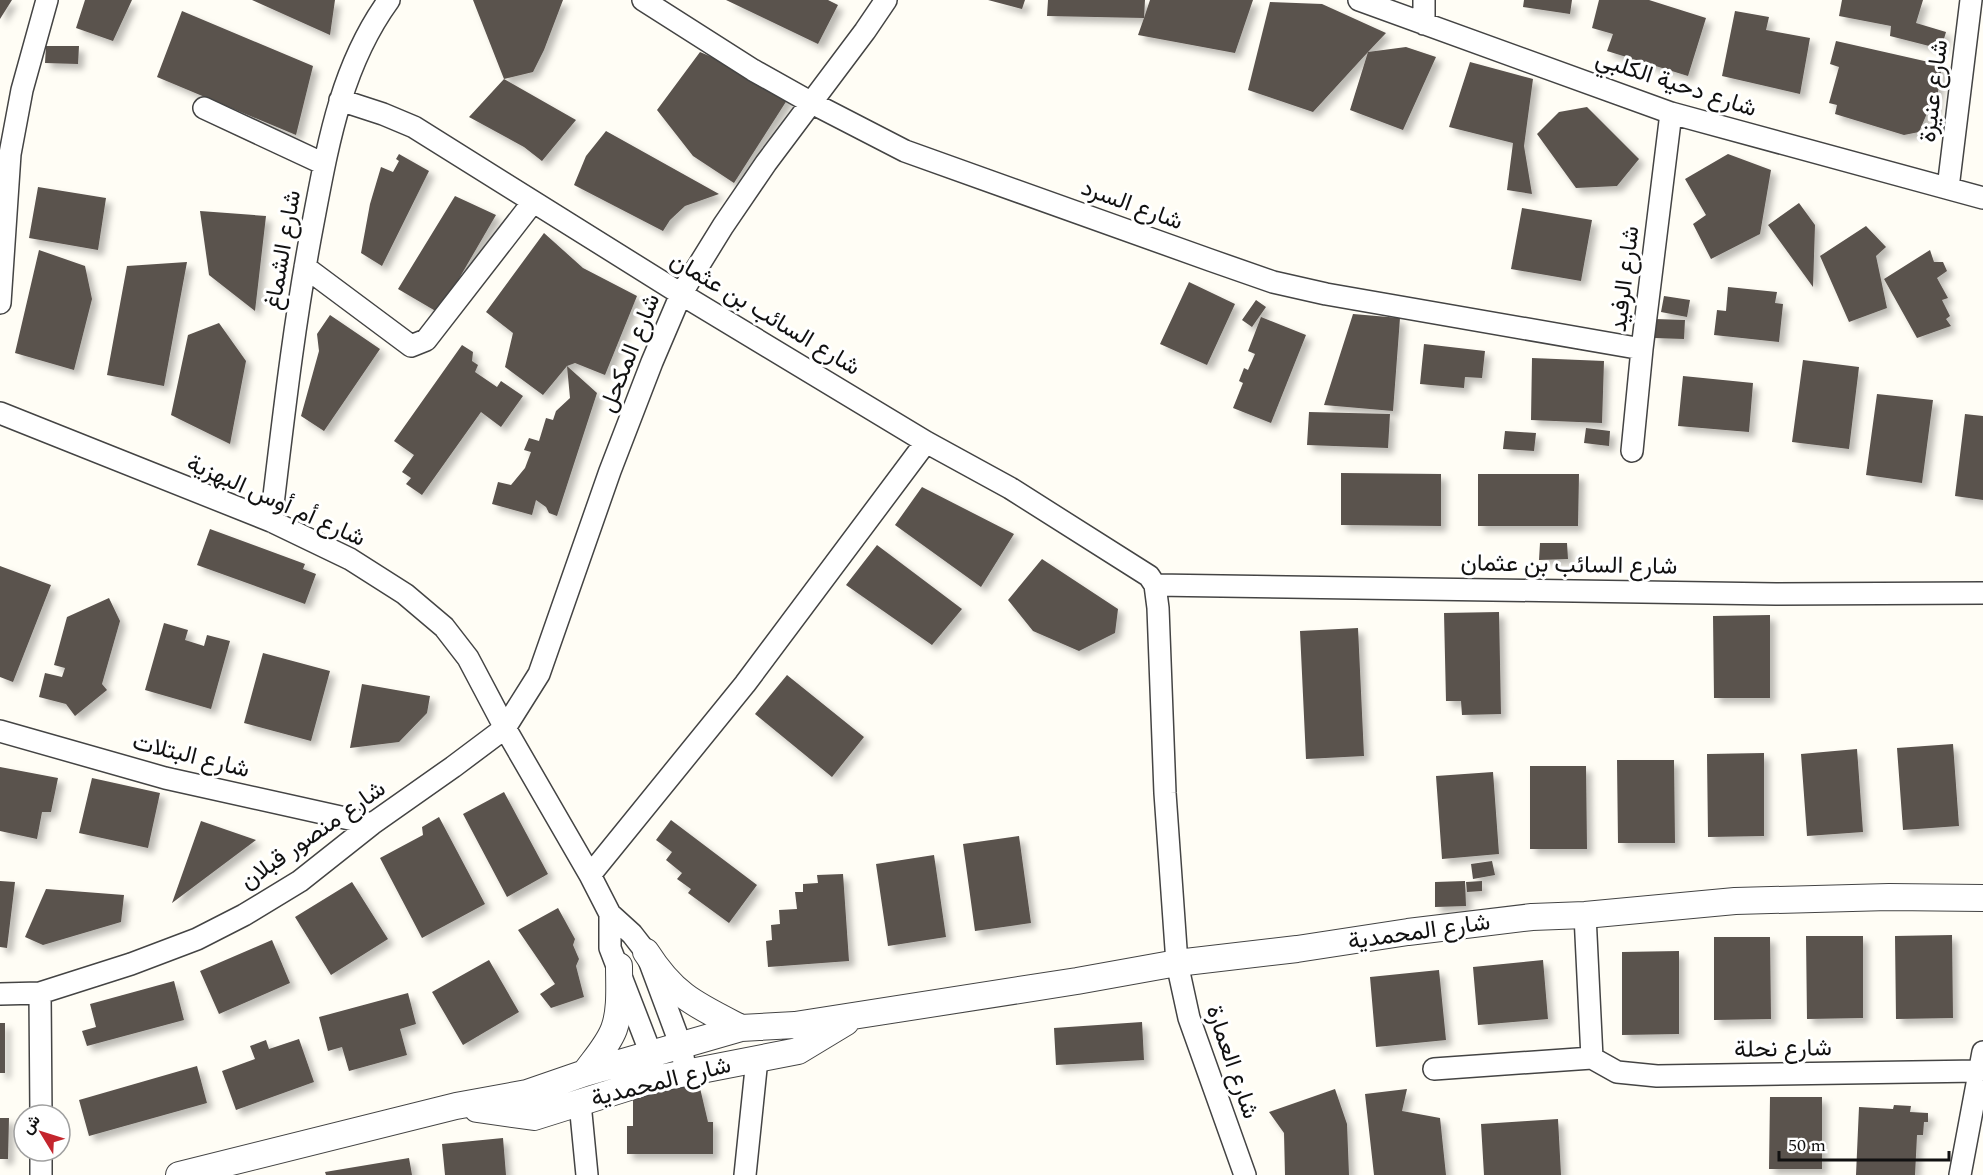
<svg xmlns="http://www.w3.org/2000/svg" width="1983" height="1175" font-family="Spectral,Vazirmatn,serif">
  <defs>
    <filter id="shadow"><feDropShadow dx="5.5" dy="5.5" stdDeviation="3" flood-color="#0004"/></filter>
  </defs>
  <rect width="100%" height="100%" fill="#fffdf5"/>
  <path fill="#5a524d" filter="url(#shadow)" d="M0,0H12L0,19Z
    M85,0H132L113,41L76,28Z
    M252,0H335L330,35Z
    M473,0H563L544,50L533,72L504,79Z
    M726,0H828L838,5L818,44Z
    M988,0H1025L1022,9Z
    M1048,0H1145L1144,18L1150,0H1253L1235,53L1138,35L1144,18L1047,16Z
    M1524,0H1572L1570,14L1523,7Z
    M1599,0H1649L1706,18L1688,76L1607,51L1613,34L1592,28Z
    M1842,0H1923L1916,23L1946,32L1941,49L1890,36L1891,26L1839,16Z
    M1270,2L1322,4L1386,33L1368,52L1406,47L1436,57L1403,130L1350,110L1368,52L1313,112L1248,90Z
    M182,11L313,66L296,135L157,77Z
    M1735,11L1769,17L1766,30L1810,38L1800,94L1722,76Z
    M1836,41L1942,65L1935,112L1928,111L1919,132L1904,135L1835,114L1837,105L1829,103L1839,67L1830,64Z
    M46,46H79L78,64L45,63Z
    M700,52L768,81L789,97L734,183L693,156L657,110Z
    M1470,62L1533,79L1524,146L1532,194L1507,190L1513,143L1449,127Z
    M504,79L576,120L542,161L524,147L469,117Z
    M1587,107L1639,159L1617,186L1576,188L1537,134L1559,112Z
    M606,131L719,194L685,206L670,220L663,231L574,185L586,156Z
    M399,154L429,171L382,266L361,253L370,204L381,167L393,172L399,161L396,159Z
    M1728,154L1771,170L1760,234L1711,259L1693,224L1706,215L1685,179Z
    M38,187L106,198L98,250L29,238Z
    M455,196L496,215L439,313L398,289Z
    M1799,203L1815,225L1813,287L1768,225Z
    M1522,208L1592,220L1581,281L1511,269Z
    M200,211L266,216L255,311L209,275Z
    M1866,226L1886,247L1876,256L1887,308L1849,322L1820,256Z
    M544,233L583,268L637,296L605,375L575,363L567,366L543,395L505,367L513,333L486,312Z
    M39,250L85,266L92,299L74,370L15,353Z
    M1930,250L1934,262H1943L1947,271L1937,278L1948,298L1942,300L1950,316L1946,319L1951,326L1917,338L1884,279Z
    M187,262L164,386L107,375L127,266Z
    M1189,282L1235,304L1207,365L1160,344Z
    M1728,287L1777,292L1775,303L1783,304L1779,342L1714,335L1717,310L1726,311Z
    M1664,296L1690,300L1687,317L1661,312Z
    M1256,300L1266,307L1252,327L1242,320Z
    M1353,314L1400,318L1393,411L1324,405Z
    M330,315L380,349L324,431L301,416L319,351L317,334Z
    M1261,317L1306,335L1271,423L1233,408L1243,383L1239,381L1244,368L1248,370L1255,354L1248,351Z
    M1655,319L1685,320L1684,339L1654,338Z
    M219,323L246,361L230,444L171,415L188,335Z
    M1424,344L1485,351L1482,378L1465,377L1464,388L1420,384Z
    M462,345L473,352L472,361L478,365L475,372L497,387L501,381L523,396L501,427L481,412L422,495L406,484L411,478L402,472L414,455L394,441Z
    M1532,358L1604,361L1602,423L1531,420Z
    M1803,360L1859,367L1849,449L1792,442Z
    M567,366L597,393L557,516L549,513L546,507L536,500L532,515L492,504L498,482L511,485L525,468L531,452L524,450L529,438L539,441L546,418L553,420L556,411L570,398Z
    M1683,376L1753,383L1749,432L1678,426Z
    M1877,394L1933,400L1922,483L1866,475Z
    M1309,412L1390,414L1388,448L1307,445Z
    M1965,414L1983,416V500L1955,496Z
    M1586,428L1610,431L1609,446L1584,443Z
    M1505,431L1536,433L1534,451L1503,449Z
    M1341,473L1441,474V526L1341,525Z
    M1478,474H1579L1578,526H1478Z
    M922,487L1014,534L981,587L895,525Z
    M210,529L305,564L303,569L316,574L305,604L197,565Z
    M1540,543H1567L1568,559L1539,560Z
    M877,545L962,609L932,645L846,585Z
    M1042,559L1118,609L1115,633L1079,651L1033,631L1008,600Z
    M0,566L51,585L13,682L0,677Z
    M109,598L120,621L102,684L107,690L75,716L66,704L39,697L45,673L62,677L65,668L54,665L67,617Z
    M1499,612L1501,714L1462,715L1461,701H1446L1444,613Z
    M1770,615V698H1714L1713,616Z
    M164,623L188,630L185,640L204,646L207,635L230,641L211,709L145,690Z
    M1358,628L1364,756L1306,759L1300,631Z
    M263,653L330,671L311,741L244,723Z
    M787,675L864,737L832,777L755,714Z
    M362,684L430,696L427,713L399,742L350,748Z
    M1953,744L1959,826L1903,830L1897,748Z
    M1857,749L1863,832L1807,836L1801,754Z
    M1764,753V836L1708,837L1707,754Z
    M1617,760H1674L1675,843H1618Z
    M1530,766H1586L1587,849H1530Z
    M0,767L58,778L51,812H42L37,839L0,831Z
    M1493,772L1499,854L1442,859L1436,776Z
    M92,778L160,793L148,848L79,833Z
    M504,792L548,874L507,897L463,814Z
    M439,817L485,904L422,938L380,858L423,835L422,827Z
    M671,820L757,885L729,923L688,893L691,889L677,879L682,873L666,860L672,852L656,840Z
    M201,821L256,840L172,903Z
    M1019,836L1031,923L975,931L963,844Z
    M934,855L946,937L888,946L876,864Z
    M1492,861L1495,875L1473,879L1471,864Z
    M843,874L849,961L768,967L766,941L772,940L771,925L780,924L779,910L797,909L795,892H803V884L818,883L817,875Z
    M0,881L15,882L7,948L0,947Z
    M1465,881L1466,906L1435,907V882Z
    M1482,881V891L1467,892L1466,882Z
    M352,882L388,939L331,975L295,917Z
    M46,889L124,895L121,922L43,945L25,937Z
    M558,908L575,939L573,945L579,959L576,966L584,997L551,1008L540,994L555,984L518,930Z
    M1952,935L1953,1018L1896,1019L1895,936Z
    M1806,936H1863V1018L1807,1019Z
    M1714,937H1770L1771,1019L1714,1020Z
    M272,940L290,983L219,1014L200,971Z
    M1679,951V1034L1622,1035V952Z
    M489,960L519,1012L463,1045L432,992Z
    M1543,960L1548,1019L1478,1025L1473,967Z
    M1439,970L1446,1040L1376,1047L1370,977Z
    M174,981L184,1020L87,1046L82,1031L96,1027L90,1004Z
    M408,993L416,1024L400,1029L407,1055L349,1071L342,1047L328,1051L319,1017Z
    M1142,1022L1144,1060L1056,1065L1054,1028Z
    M0,1023H5V1073H0Z
    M299,1039L314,1082L236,1110L222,1071L255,1059L250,1046L266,1040L269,1049Z
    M197,1066L207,1103L89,1136L79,1100Z
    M667,1086L700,1088L708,1122H713V1154H627V1126H633V1097Z
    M1335,1089L1347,1124L1349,1175H1285L1284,1133L1269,1112Z
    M1407,1089L1402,1111L1440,1118L1446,1175H1374L1365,1094Z
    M1770,1097H1822V1169H1769Z
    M1894,1105L1911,1106L1910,1112L1928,1113V1122H1924L1923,1135H1917L1915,1175H1856L1859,1107L1893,1109Z
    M0,1118H9L8,1159H0Z
    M1558,1119L1561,1175H1484L1481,1124Z
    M503,1138L506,1175H445L442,1144Z
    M409,1158L412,1175H326L325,1172Z"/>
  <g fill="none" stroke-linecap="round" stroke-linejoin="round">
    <g stroke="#444" stroke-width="24">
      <path id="minor" d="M643,0L753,70L810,102L905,151L1210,260L1273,282L1326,294L1642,349
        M1359,0L1671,113L1983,198
        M1424,24V0
        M340,100L383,114L414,127L681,294L926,442L1010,488L1149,576L1155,585L1158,608L1165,793L1177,963L1189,1018L1245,1175
        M204,108L324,164
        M1948,188L1971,0
        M305,267L411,346L426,340L533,202
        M0,303L10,154L22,90L47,0
        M0,413L271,521L350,559L405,594L444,627L468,658L505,728L590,875L610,914L632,934L646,952L681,1046L686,1073
        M1632,451L1642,349L1671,113
        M271,521C283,421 294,322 313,223C328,144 341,66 389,0
        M1155,585L1776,594L1983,593
        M0,731L165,778L372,824
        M590,875L745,684L926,442
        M610,914V948L651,1054L653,1068
        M1585,915L1592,1058
        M40,993L41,1115
        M0,994L40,993L131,964L197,939L244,915L300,881L372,824L453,767L505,728L539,674L610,471L652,362L681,294L723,226L766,163L865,31L886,0
        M1434,1069L1592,1058L1617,1072L1657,1076L1979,1071
        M580,1103L587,1175
        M41,1151V1175
        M745,1175L757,1059
        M1960,1175L1983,1052"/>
    </g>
    <g stroke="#444" stroke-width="28">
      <path id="tertiary" d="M646,952C674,996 696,1005 741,1028
        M585,1073C595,1059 608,1045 614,1029C621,1010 619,986 619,966
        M477,1109L534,1117L655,1079L798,1051L846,1022
        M179,1175L456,1106L527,1093L585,1073L741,1028L795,1025L1077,981L1177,963L1297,949L1408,932L1532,917L1585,915L1735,901L1889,897L1983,898"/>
    </g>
    <use href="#minor" stroke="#fff" stroke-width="21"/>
    <use href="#tertiary" stroke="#fff" stroke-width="26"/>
  </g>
  <g text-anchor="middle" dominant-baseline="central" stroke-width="6" stroke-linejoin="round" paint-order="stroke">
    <g font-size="24" fill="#111" stroke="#fff">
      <text transform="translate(1676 84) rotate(18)">شارع دحية الكلبي</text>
      <text transform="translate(1934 91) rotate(-83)">شارع عنيزة</text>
      <text transform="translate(1132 205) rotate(20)">شارع السرد</text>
      <text transform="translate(283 250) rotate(-80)">شارع الشماغ</text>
      <text transform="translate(1625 279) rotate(-83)">شارع الرفيد</text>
      <text transform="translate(765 314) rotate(31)">شارع السائب بن عثمان</text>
      <text transform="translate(630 353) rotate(-68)">شارع المكحل</text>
      <text transform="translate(276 501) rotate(24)">شارع أم أوس البهزية</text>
      <text transform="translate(1569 565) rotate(1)">شارع السائب بن عثمان</text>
      <text transform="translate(191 756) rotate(14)">شارع البتلات</text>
      <text transform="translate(313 835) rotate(-35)">شارع منصور قبلان</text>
      <text transform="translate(1419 932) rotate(-8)">شارع المحمدية</text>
      <text transform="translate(1783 1049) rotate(-1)">شارع نحلة</text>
      <text transform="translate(1232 1062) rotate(71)">شارع العمارة</text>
      <text transform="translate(661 1082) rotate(-14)">شارع المحمدية</text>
    </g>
  </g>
  <g transform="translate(42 1133) rotate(308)"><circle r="28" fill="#ffffff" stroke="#a0a0a0" stroke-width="1.5"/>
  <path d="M0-4.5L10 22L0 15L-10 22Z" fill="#c4262e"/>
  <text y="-9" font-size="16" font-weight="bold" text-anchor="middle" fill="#111111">ش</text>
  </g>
  <path d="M1779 1151v9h170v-9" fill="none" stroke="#111111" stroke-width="3"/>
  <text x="1788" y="1151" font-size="18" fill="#111111" stroke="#ffffff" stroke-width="4.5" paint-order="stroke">50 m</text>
</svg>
